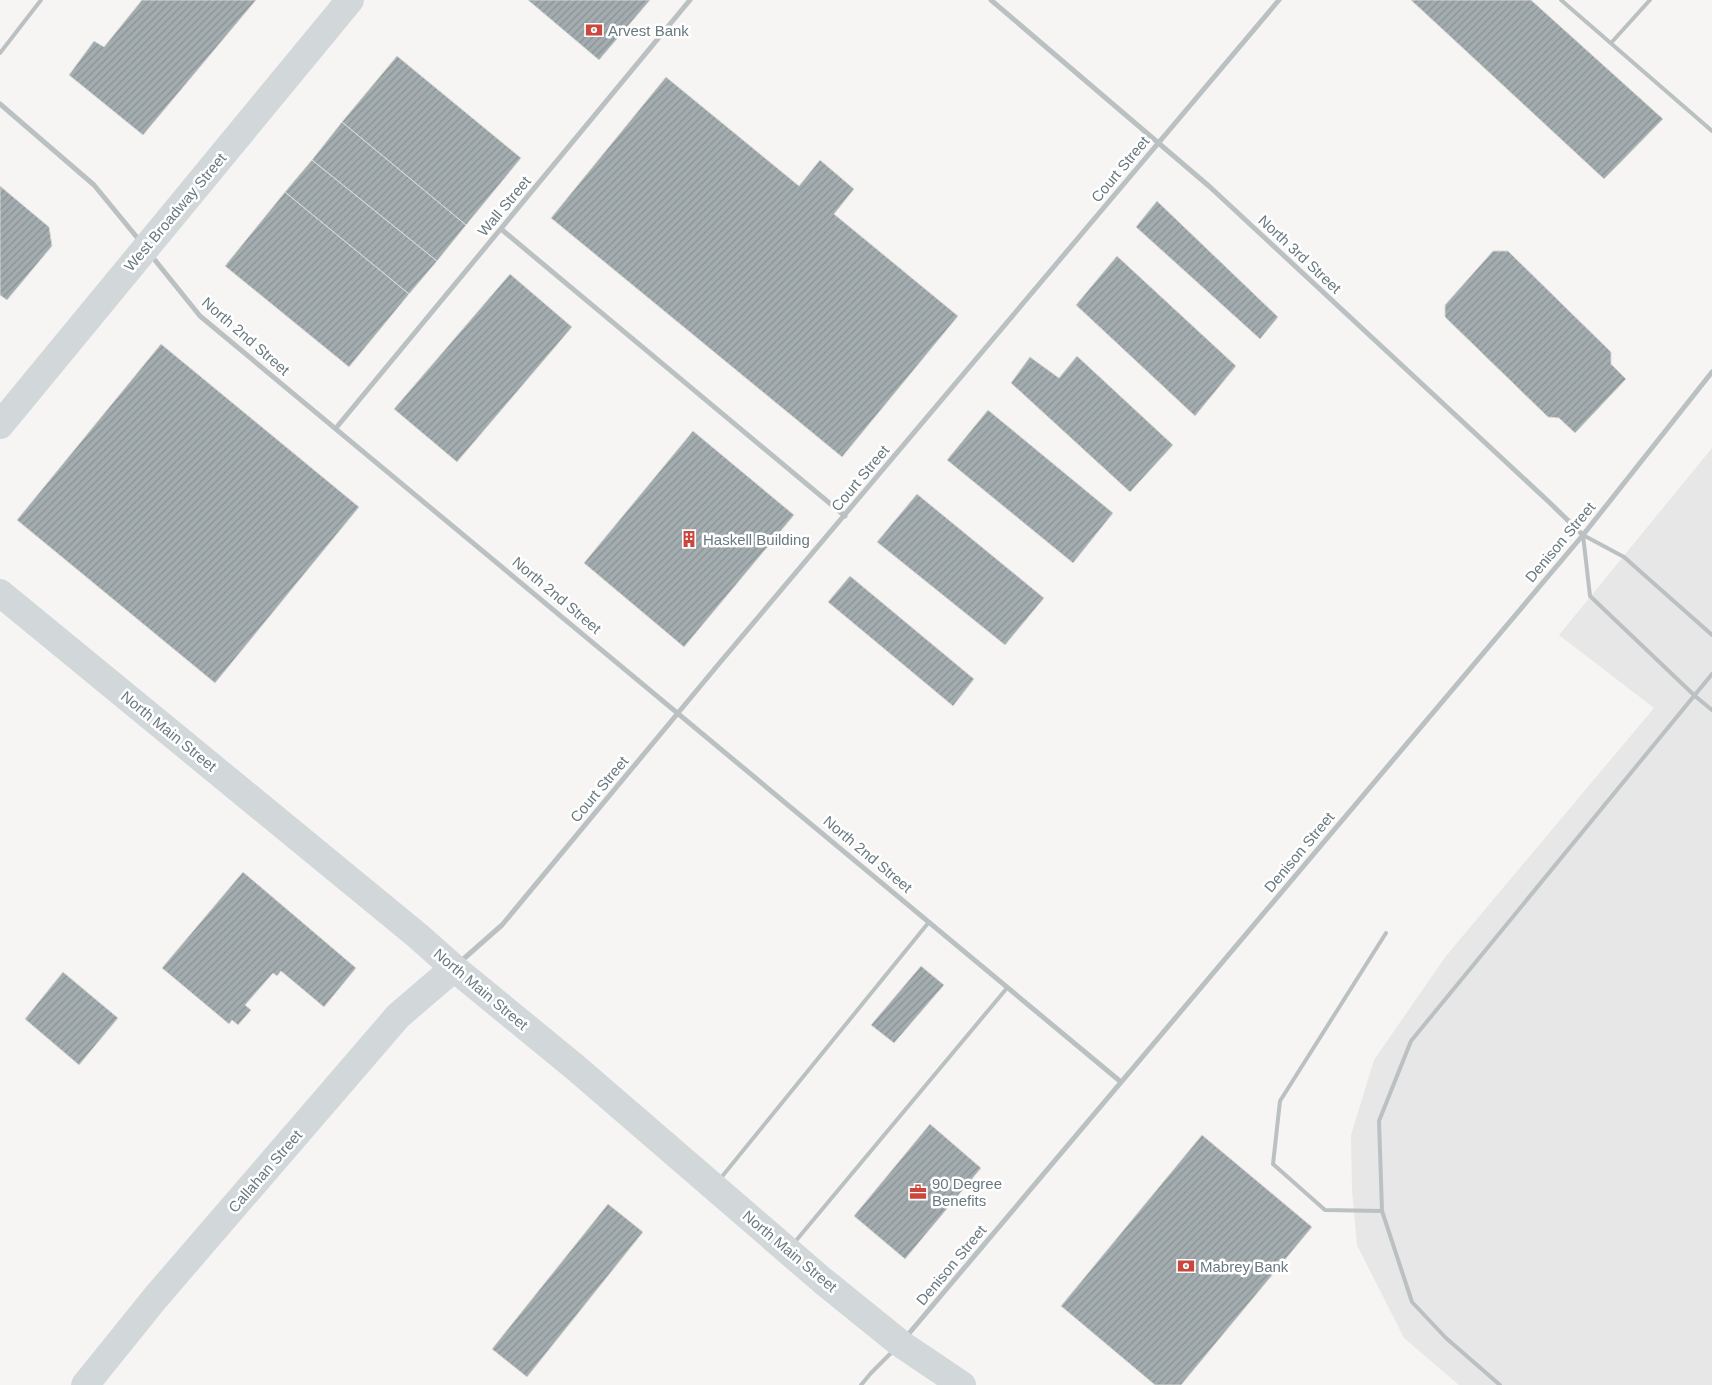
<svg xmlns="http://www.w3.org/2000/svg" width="1712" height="1385" font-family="Helvetica,sans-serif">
  <defs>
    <pattern id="building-hatch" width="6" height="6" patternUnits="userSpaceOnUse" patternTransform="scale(1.25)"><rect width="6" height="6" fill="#a3acaf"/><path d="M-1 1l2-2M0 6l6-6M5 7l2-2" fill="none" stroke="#899194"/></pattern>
  </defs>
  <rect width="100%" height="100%" fill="#f6f5f3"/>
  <path fill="#e6e7e6" d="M1712,448V1385H1459L1404,1338L1357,1245L1352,1190L1351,1135L1374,1060L1446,956L1654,708L1559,635Z"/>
  <path fill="url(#building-hatch)" stroke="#d7d7d5" d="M142,0H256L143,135L69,75L94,41L104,47Z
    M528,0H650L599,60Z
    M1411,0H1531L1663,119L1604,179Z
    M397,56L521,158L466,225L342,122Z
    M666,77L799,186L820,160L854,189L834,214L958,316L842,457L551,218Z
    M342,122L466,225L437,261L312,160Z
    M312,160L437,261L409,294L285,192Z
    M0,186L49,227L52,246L7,300L0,295Z
    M285,192L409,294L349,367L225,266Z
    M1157,201L1278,317L1260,339L1136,227Z
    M1493,251H1508L1611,352V364L1626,379L1575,433L1559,418L1548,417L1445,317V305Z
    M1117,256L1236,366L1195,416L1076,305Z
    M510,274L572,327L457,462L394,409Z
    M161,344L359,507L215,683L17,520Z
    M1077,356L1173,445L1130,492L1011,383L1030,357L1059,378Z
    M988,410L1113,513L1073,563L947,460Z
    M693,431L794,515L684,647L584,563Z
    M917,494L1044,598L1005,645L877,542Z
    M850,576L974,679L953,706L828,602Z
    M243,872L356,968L324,1007L281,971L277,976L273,973L245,1005L251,1010L238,1025L232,1020L229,1024L162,968Z
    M921,966L944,985L894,1043L871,1025Z
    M63,972L118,1018L79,1065L25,1019Z
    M930,1124L981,1168L905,1259L854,1216Z
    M1202,1135L1312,1227L1181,1385H1155L1061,1306Z
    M608,1204L643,1232L527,1377L492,1349Z"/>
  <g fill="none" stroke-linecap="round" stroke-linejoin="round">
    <path stroke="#bbc0c2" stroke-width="4" d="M1561,0L1712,131
      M1611,43L1650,0
      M0,53L41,0
      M1583,535L1590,596L1695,696L1712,710
      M1583,535L1624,557L1712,635
      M720,1179L929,922
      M1382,1211L1325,1210L1273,1164L1280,1101L1386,933
      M794,1243L1007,988
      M861,1385L871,1373L894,1350
      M1500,1385L1446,1338L1412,1302L1382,1211L1379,1121L1411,1041L1712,674"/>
    <path stroke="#bbc0c2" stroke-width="5" d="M991,0L1210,187L1549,502L1583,535
      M0,104L94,185L140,241
      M501,229L845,516
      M150,254L200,316L1121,1082
      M336,428L690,0
      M460,962L502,925L717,666L1279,0
      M906,1337L1583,535L1712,372"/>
    <path stroke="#d2d8d9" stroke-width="28" d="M0,425L350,0
      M85,1385L156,1297L398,1016L454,968"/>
    <path stroke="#d2d8d9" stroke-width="28" d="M0,593L418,936L454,968L576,1068L823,1281L901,1344L962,1385"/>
  </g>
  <defs>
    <g id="bank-bare" transform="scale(1.35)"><path d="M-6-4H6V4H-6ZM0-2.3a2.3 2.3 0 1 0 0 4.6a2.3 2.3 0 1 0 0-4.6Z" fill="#cc463d" stroke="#fff" stroke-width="2.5" paint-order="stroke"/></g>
    <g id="building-bare" transform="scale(1.35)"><path d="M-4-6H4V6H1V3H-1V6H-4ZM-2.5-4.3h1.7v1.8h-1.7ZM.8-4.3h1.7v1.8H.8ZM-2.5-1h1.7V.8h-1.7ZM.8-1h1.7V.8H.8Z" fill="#cc463d" stroke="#fff" stroke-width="2.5" paint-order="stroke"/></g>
    <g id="office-bare" transform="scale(1.35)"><path d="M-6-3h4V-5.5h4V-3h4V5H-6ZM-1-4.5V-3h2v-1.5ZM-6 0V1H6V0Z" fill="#cc463d" stroke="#fff" stroke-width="2.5" paint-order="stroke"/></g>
  </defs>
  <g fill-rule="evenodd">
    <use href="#bank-bare" x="594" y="30"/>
    <use href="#building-bare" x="689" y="539"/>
    <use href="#office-bare" x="918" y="1192"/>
    <use href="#bank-bare" x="1186" y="1266"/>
  </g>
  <g text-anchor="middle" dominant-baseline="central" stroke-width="5" stroke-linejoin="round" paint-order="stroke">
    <g font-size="15" fill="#697980" stroke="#fff" text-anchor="start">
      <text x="608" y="30">Arvest Bank</text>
      <text x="703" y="539">Haskell Building</text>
      <text x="932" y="1183">90 Degree<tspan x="932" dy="17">Benefits</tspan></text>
      <text x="1200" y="1266">Mabrey Bank</text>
    </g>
    <g font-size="15" fill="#697980" stroke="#fff">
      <text transform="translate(1120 169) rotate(-50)">Court Street</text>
      <text transform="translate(504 206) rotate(-50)">Wall Street</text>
      <text transform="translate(175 212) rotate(-50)">West Broadway Street</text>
      <text transform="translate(1300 254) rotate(43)">North 3rd Street</text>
      <text transform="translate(246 336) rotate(41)">North 2nd Street</text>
      <text transform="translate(860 478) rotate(-50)">Court Street</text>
      <text transform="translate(1560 542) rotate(-50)">Denison Street</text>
      <text transform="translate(557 595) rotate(40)">North 2nd Street</text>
      <text transform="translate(169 731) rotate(39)">North Main Street</text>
      <text transform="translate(599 789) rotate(-50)">Court Street</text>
      <text transform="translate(1299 852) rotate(-50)">Denison Street</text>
      <text transform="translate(868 854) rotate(40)">North 2nd Street</text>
      <text transform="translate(481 989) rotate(40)">North Main Street</text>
      <text transform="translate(265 1171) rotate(-49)">Callahan Street</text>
      <text transform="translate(790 1251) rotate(40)">North Main Street</text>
      <text transform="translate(951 1265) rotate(-50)">Denison Street</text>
    </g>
  </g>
</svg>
